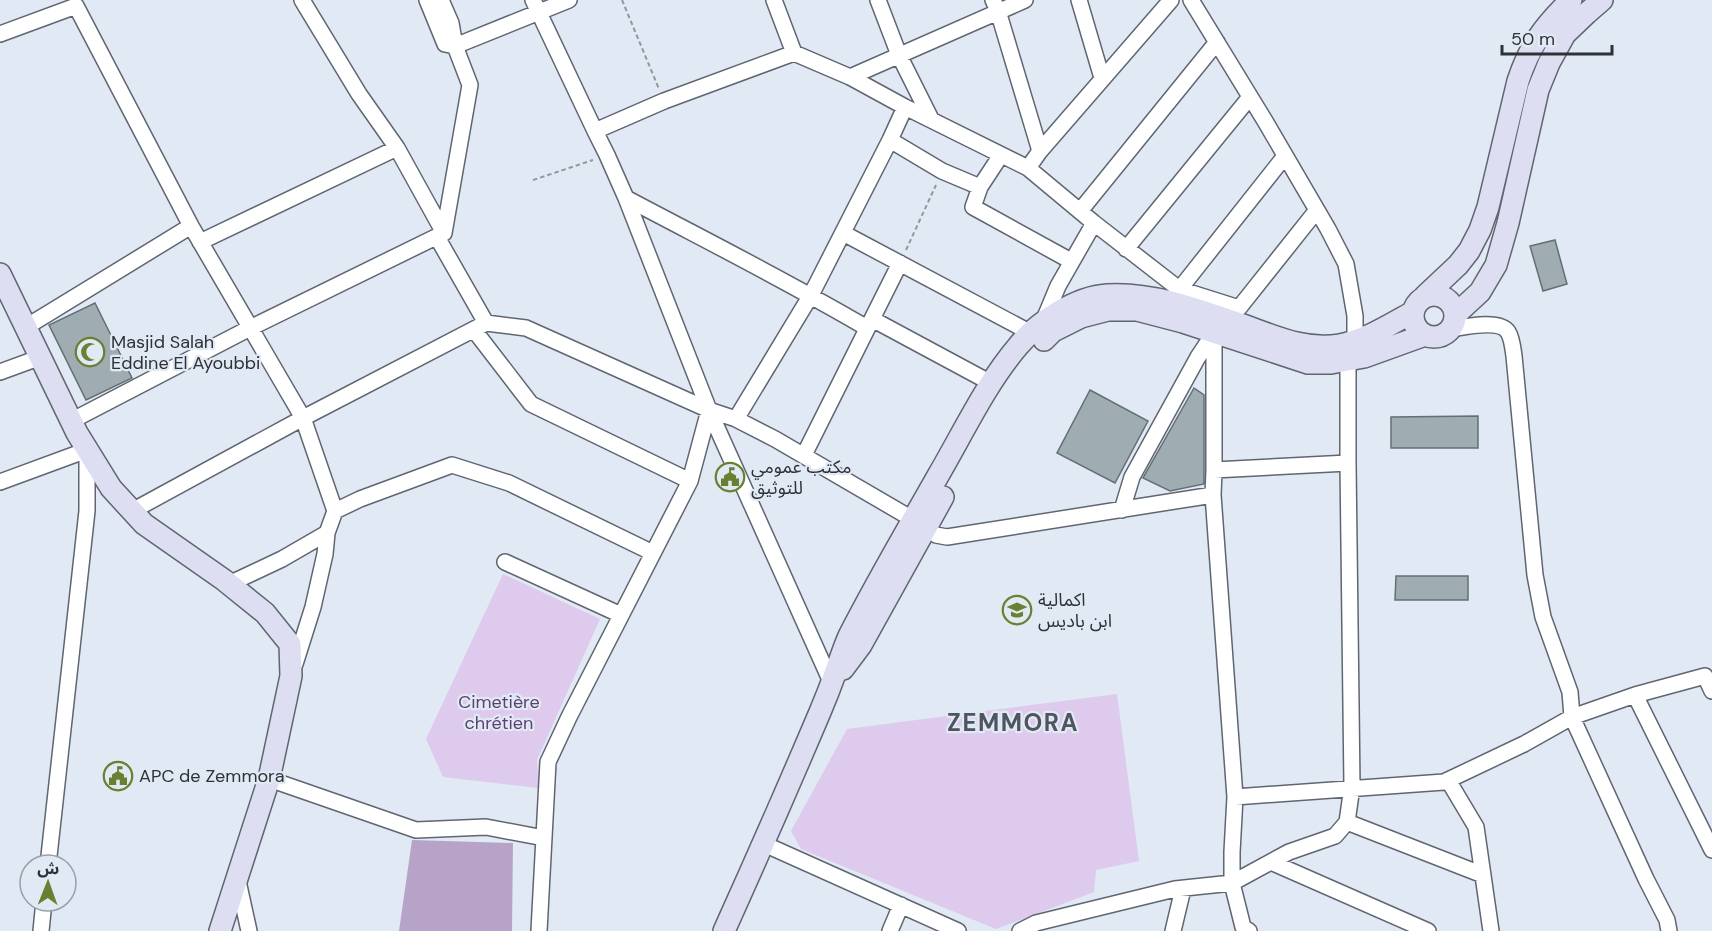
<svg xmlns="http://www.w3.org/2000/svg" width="1712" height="931" font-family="'DM Sans','Noto Sans Arabic',sans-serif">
  <rect width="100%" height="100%" fill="#e1e9f4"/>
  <path fill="#ddcaed" d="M503,574L600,619L537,760L539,788L443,777L426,739Z
    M1117,694L1139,861L1096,870L1094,892L996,929L801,849L791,831L847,729Z"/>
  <path fill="#b7a3c8" d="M412,840L513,843L512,931H399Z"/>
  <path fill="#9facb2" stroke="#636f74" stroke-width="1.5" d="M1555,240L1567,284L1543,291L1530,246Z
    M95,303L132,378L86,400L49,325Z
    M1194,388L1204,395V484L1170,491L1143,478Z
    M1090,390L1148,421L1115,483L1057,453Z
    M1478,416V448H1391V417Z
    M1396,576H1468V600H1395Z"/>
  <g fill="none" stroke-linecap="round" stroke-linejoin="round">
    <g stroke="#5f6670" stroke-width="18">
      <path id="minor" d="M302,0L359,94L397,148
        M427,0L445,44L455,46L451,23L441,0
        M533,0L595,131L607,155L626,198L709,410L832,684
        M774,0L794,53L850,77L905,107L1028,168L1094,223L1179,289L1239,308L1317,210
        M878,0L899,55L931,119
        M993,0L998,11L1040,151
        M1079,0L1102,78
        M1191,0L1265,121L1328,229L1346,264L1355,316V341L1348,360V463
        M0,34L76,6L191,226L26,327
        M850,77L1025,0
        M595,131L664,101L794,53
        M890,140L942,171L980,187
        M1001,155L980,187L973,207L1071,261
        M1028,168L1040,151L1171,0
        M626,198C707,241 789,282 867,328
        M1080,211L1217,42
        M191,226L303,418L335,511L360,499L452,465L509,483L653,553
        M843,233L1031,333
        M437,237L486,323
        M200,242L397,148L444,233
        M1126,249L1250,97
        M1175,295L1285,156
        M872,319L991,383
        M1043,322L1058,286L1094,223
        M1451,329C1464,327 1500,319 1508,332C1512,338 1513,349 1514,356L1535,575L1543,617L1570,692L1572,717L1646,879L1667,920L1669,931
        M474,330L531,404L690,481
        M0,372L41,357
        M709,410L736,419L775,439L926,527L936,535L947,537L1213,495L1214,470L1348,463L1352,787L1347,822L1335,836L1289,852L1232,883L1175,889L1036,923L1020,931
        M736,419L811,295L890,140L905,107
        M71,421L250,328L444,233L470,85L455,46L569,0
        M804,455L900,263
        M1214,470V333
        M0,482L87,450V511L48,865
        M1213,495L1235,797L1232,852V883L1243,927L1249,931
        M1122,510L1132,477L1198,357L1214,333
        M132,511L303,418L486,323L526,328L709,410L690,481L569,717L548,762L539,931
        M505,562L621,615
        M229,584L282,559L327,533
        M295,664L313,607L325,554L327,533L335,511
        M1635,695L1712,850
        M269,779L416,830L486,827L544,838
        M1448,780L1476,827L1491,931
        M1235,797L1444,782L1524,744L1572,717L1635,695L1705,676L1712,691
        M1347,822L1483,875
        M764,844L958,931
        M1271,862L1428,931
        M238,881L249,931
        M41,931L44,901
        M890,931L901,905
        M1173,931L1183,889"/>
    </g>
    <g stroke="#5f6670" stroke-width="24">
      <path id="secondary" d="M0,274L77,433L111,488L144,524L224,580L265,613L290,644L291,676L269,779L220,931
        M1413 316a21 21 0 1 1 42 0a21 21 0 1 1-42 0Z
        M1425,296L1458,265L1469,251L1480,230L1488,207L1518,81C1530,45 1544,26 1571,0
        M1455,315L1480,292L1496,265L1508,223L1538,90L1549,63L1565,34L1587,13L1602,0
        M1044,340L1053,331L1081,317L1108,310H1137L1183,322L1308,363H1331L1364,357L1425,335
        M843,669L861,645L943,497
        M724,931C757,858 789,785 820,712C826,698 831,685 836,671C840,660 844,647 849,636C877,581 909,527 939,474C964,431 987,382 1019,345C1038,322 1076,297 1107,295C1149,292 1194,308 1234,322C1268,333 1301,351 1339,345C1365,341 1389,325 1413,312"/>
    </g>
    <path stroke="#92979f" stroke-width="2" stroke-dasharray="4.5 3" stroke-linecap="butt" d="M622,0L659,89
      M533,180L593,160
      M906,250L936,185"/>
    <use href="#minor" stroke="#fff" stroke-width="15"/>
    <use href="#secondary" stroke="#dddef1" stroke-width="21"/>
  </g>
  <defs>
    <g id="mosque-ring" transform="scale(1.5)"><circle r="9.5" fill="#e1e9f4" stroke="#697f31" stroke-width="1.5"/><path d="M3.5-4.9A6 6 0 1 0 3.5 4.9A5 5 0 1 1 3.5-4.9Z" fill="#697f31"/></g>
    <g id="civic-ring" transform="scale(1.5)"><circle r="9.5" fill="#e1e9f4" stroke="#697f31" stroke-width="1.5"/><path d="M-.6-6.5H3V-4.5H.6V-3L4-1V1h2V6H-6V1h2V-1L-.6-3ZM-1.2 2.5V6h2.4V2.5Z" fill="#697f31"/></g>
    <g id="school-ring" transform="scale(1.5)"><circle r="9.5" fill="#e1e9f4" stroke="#697f31" stroke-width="1.5"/><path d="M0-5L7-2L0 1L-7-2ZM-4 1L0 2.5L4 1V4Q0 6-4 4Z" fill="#697f31"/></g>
  </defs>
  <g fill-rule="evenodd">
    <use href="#mosque-ring" x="90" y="352"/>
    <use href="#civic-ring" x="730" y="477"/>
    <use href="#school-ring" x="1017" y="610"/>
    <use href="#civic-ring" x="118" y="776"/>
  </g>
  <g text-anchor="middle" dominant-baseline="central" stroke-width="4.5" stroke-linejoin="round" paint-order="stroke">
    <g font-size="18" fill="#2e3135" stroke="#e1e9f4" text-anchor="start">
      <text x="111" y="342">Masjid Salah<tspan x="111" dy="21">Eddine El Ayoubbi</tspan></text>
      <text x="751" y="467">مكتب عمومي<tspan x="751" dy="21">للتوثيق</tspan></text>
      <text x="1038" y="600">اكمالية<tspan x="1038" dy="21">ابن باديس</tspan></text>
      <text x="139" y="776">APC de Zemmora</text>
    </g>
    <g font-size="18" fill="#5c4072" stroke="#e1e9f4">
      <text x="499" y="702">Cimetière<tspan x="499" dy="21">chrétien</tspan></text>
    </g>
    <g font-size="24" font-weight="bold" letter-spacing="1.5" fill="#4f555e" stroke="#e1e9f4">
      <text x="1013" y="722">ZEMMORA</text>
    </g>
  </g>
  <g transform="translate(48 883) rotate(1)"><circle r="28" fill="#e1e9f4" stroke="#999fa8" stroke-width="1.5"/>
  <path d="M0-4.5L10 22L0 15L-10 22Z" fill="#697f31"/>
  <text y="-9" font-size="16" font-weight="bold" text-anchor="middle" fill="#2e3135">ش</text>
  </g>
  <path d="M1502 45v9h110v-9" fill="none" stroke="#2e3135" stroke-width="3"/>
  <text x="1511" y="45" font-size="18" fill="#2e3135" stroke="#e1e9f4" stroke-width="4.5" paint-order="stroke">50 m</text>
</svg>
